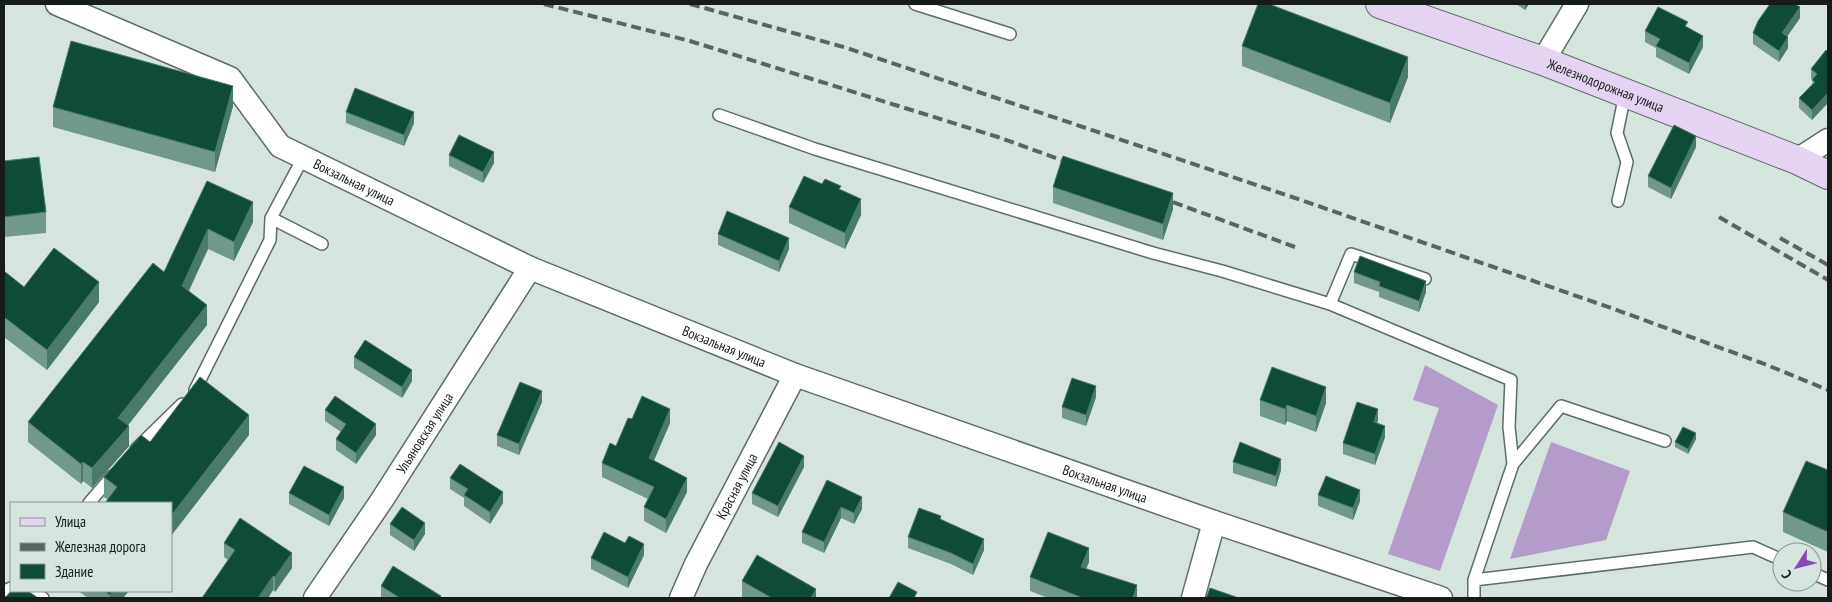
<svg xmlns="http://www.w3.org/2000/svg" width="1832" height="602" font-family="'PT Sans Narrow',sans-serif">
  <rect width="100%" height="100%" fill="#d5e5dd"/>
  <path fill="#b49cca" d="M1425,365L1498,405L1440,571L1388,554L1439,408L1413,400Z
    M1551,442L1630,471L1606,540L1510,559Z"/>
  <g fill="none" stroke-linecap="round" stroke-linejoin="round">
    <g stroke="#5e6c65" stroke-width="14">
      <path id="lane" d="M915,4L1010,34
        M719,115L815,149L1153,253L1222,271L1330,304L1511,380L1509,427L1513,464
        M1618,201L1627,162L1617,133L1625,94
        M271,218L322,244
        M1330,304L1351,254L1425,279
        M195,390L270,240L271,218L303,158
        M136,449L182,404
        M89,503L112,476
        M1812,573L1828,580
        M1474,580L1753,547L1782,560
        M4,591L11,588
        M33,591L43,598
        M1474,598V580L1513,464L1561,406L1665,441"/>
    </g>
    <g stroke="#5e6c65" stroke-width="25">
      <g id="street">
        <path id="s1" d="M57,4L230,78L280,146L530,268L795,375L1214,522L1441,598"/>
        <path d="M1543,61L1577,4"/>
        <path d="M1797,160L1828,140"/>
        <path id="s2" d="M315,598L382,500L530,268"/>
        <path id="s3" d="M681,598L696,564L795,375"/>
        <path d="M1193,598L1214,522"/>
      </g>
    </g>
    <g stroke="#5e6c65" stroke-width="30">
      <g id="secondary">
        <path id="s4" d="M1380,4L1543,61L1797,160L1828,175"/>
      </g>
    </g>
    <use href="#lane" stroke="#fff" stroke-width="11"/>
    <use href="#street" stroke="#fff" stroke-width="22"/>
    <use href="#secondary" stroke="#e4d4f1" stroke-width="28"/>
    <path stroke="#5b6560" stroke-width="4" stroke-dasharray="10 5" stroke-linecap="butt" d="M544,4L690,41L998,137L1075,165
      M690,4L847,48L1301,200L1614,309L1762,363L1828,390
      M1159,197L1295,247
      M1719,217L1828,280
      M1780,238L1828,265"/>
  </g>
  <path fill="#72988a" d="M1516,4H1529L1525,10Z
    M1800,18L1787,36L1788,48L1779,62L1753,44V33Z
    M1688,27L1703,47L1689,74L1656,57V48L1645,42V31Z
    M1242,46L1408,77L1390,123L1242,66Z
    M1826,50L1812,120L1799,108V98L1812,84L1813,80L1811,79V69Z
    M233,106L215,172L53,127V107Z
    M346,112L414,123L404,146L346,123Z
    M1696,147L1671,199L1648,187V176Z
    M449,155L494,163L483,183L449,166Z
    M4,161L46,212V233L4,237Z
    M207,181L253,222L234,261L208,249L189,291L207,325L127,425L129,446L92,488L83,481L81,484L28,442V422L164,272Z
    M822,184L841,190L861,215L845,249L789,223V207Z
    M1053,187L1173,209L1163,240L1053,203Z
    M718,234L789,249L779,272L718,245Z
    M4,271L24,287L99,302L47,370L4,337Z
    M1354,272L1426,292L1419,312L1379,297V292L1354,283Z
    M354,357L412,381L402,398L354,368Z
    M1096,397L1086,426L1062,418V407Z
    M1260,400L1326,403L1316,432L1287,421L1285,425L1260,416Z
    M542,402L519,455L497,446V435Z
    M325,410L376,435L356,464L336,450V439L341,432L325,421Z
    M632,419L670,423L654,460L687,492L666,533L644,521V507L648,499L602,477V463L616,446Z
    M1378,420L1377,424L1385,437L1375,465L1343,454V443Z
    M249,435L108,500L104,497V477L150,442Z
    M1696,439L1688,454L1675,447V442Z
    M1233,462L1281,470L1276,487L1233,473Z
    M804,467L778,517L752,504V493Z
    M1828,470V552L1783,532V512Z
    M450,478L503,503L490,524L464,506V498L450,489Z
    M827,480L862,509L854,524L841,518L824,553L802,543V532Z
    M289,493L344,498L329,526L289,504Z
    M1318,495L1360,501L1353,520L1318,506Z
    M941,519L984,550L973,575L951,564L908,548V537Z
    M390,524L425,534L414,551L390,535Z
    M224,543L292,568L275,592L273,590L268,598H202L228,560L224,557Z
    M644,555L628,588L591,569V558Z
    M1089,562L1086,569L1137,598H1048L1030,591V577Z
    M742,581L816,598H744L742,597Z
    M381,586L441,598H382L381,597Z
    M78,591H129L123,598H88Z"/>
  <path fill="#4a7a69" d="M1525,4H1529L1525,10Z
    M1800,7V18L1782,44V33Z
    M1703,36V47L1689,74V63Z
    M1788,37V48L1779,62V51Z
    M1408,57V77L1390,123V103Z
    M233,86V106L215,172V152Z
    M1828,93V103L1812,120V110Z
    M414,112V123L404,146V135Z
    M1696,136V147L1671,199V188Z
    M494,152V163L483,183V172Z
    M1173,193V209L1163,240V224Z
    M861,199V215L845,249V233Z
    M253,202V222L234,261V242Z
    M208,229V249L182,305V286Z
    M789,238V249L779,272V261Z
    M1426,281V292L1419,312V301Z
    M99,282V302L47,370V350Z
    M207,305V325L118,438V418Z
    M412,370V381L402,398V387Z
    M1096,386V397L1086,426V415Z
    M1326,387V403L1316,432V416Z
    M542,391V402L519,455V444Z
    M1287,405V421L1285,425V409Z
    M670,409V423L649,472V458Z
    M1378,409V420L1374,433V422Z
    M249,415V435L171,536V516Z
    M376,424V435L356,464V453Z
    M129,426V446L92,488V468Z
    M1385,426V437L1375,465V454Z
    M1696,433V439L1688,454V449Z
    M804,456V467L778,517V506Z
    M1281,459V470L1276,487V476Z
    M83,462V481L81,484V464Z
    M687,478V492L666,533V519Z
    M344,487V498L329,526V515Z
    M1360,490V501L1353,520V508Z
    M503,492V503L490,524V512Z
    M862,497V509L854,524V513Z
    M841,507V518L824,553V542Z
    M425,523V534L414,551V540Z
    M984,539V550L973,575V564Z
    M644,544V555L628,588V577Z
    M1089,548V562L1081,581V567Z
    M292,553V568L275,592V577Z
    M273,576V590L268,598H258Z
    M1137,585V598H1133Z
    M816,589V598H811Z
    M113,591H129L123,598H110V595Z"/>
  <path fill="#0e4c37" stroke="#4a7a69" d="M1258,4H1269L1408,57L1390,103L1242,46Z
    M1770,4H1795L1800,7L1782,33L1788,37L1779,51L1753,33L1758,21Z
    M1658,7L1688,22L1685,26L1703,36L1689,63L1656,46L1660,39L1645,31Z
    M71,41L233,86L215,152L53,107Z
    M1826,50L1828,52V93L1812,110L1799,98L1815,82L1812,80L1817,74L1811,69Z
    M355,88L414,112L404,135L346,112Z
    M1674,125L1696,136L1671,188L1648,176Z
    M459,135L494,152L483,172L449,155Z
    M1063,156L1173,193L1163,224L1053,187Z
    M39,157L46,212L4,217V161Z
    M804,176L822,184L825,179L841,186L839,189L861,199L845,233L789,207Z
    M207,181L253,202L234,242L208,229L182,286L207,305L118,418L129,426L92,468L83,462L81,464L28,422L153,263L164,272Z
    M727,211L789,238L779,261L718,234Z
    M54,248L99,282L47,350L4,317V271L24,287Z
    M1360,256L1426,281L1419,301L1379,286L1380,282L1354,272Z
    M365,340L412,370L402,387L354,357Z
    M1272,367L1326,387L1316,416L1287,405L1285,409L1260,400Z
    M200,377L249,415L171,516V503H105L117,487L104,477L141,435L150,442Z
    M1072,378L1096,386L1086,415L1062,407Z
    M520,382L542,391L519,444L497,435Z
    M335,396L376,424L356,453L336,439L346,424L325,410Z
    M642,396L670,409L649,458L687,478L666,519L644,507L654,487L602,463L610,443L616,446L628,418L632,419Z
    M1357,402L1378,409L1374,422L1385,426L1375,454L1343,443Z
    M1683,427L1696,433L1688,449L1675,442Z
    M779,442L804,456L778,506L752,493Z
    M1240,442L1281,459L1276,476L1233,462Z
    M1806,461L1828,470V532L1783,512Z
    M460,464L503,492L490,512L464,495L468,489L450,478Z
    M304,466L344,487L329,515L289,493Z
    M1326,476L1360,490L1353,508L1318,495Z
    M827,480L862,497L854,513L841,507L824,542L802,532Z
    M402,507L425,523L414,540L390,524Z
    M919,508L941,516L940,519L984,539L973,564L951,553L908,537Z
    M240,518L292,553L275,577L273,576L258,598H202L235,550L224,543Z
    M604,532L625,543L629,536L644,544L628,577L591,558Z
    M1048,532L1089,548L1081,567L1137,585L1133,598H1083L1030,577Z
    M757,555L816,589L811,598H772L742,581Z
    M393,566L441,596L440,598H400L381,586Z
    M898,582L917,592L914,598H889Z
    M1210,588L1239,598H1206Z
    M11,591H28L38,598H5Z
    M104,591H113L110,595Z"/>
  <g text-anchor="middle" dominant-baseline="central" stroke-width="5" stroke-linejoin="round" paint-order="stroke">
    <g font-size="14" fill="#161c19" stroke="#d5e5dd">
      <text stroke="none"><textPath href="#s4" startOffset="240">Железнодорожная улица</textPath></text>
      <text stroke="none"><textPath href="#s1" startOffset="355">Вокзальная улица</textPath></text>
      <text stroke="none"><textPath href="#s1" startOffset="760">Вокзальная улица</textPath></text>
      <text stroke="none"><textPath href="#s2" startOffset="198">Ульяновская улица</textPath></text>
      <text stroke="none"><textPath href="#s1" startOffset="1165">Вокзальная улица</textPath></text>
      <text stroke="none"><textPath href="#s3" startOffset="125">Красная улица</textPath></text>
    </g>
  </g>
  <rect width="1832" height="602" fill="none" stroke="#161c19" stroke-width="10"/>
  <rect x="10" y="502" width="162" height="90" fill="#d5e5dd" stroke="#89958f"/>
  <rect x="20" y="518" width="25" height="8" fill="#e4d4f1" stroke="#89958f"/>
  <text x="55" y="527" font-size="15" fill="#161c19">Улица</text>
  <rect x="20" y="543" width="25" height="8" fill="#5b6560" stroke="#89958f"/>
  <text x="55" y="552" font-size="15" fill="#161c19">Железная дорога</text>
  <rect x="20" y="564" width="25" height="15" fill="#0e4c37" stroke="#89958f"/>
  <text x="55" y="577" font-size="15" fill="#161c19">Здание</text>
  <g transform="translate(1797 567) rotate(234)"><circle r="24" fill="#d5e5dd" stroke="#89958f"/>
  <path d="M0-4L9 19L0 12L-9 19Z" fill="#8a47bb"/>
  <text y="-8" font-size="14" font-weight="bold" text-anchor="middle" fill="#161c19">С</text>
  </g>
</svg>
